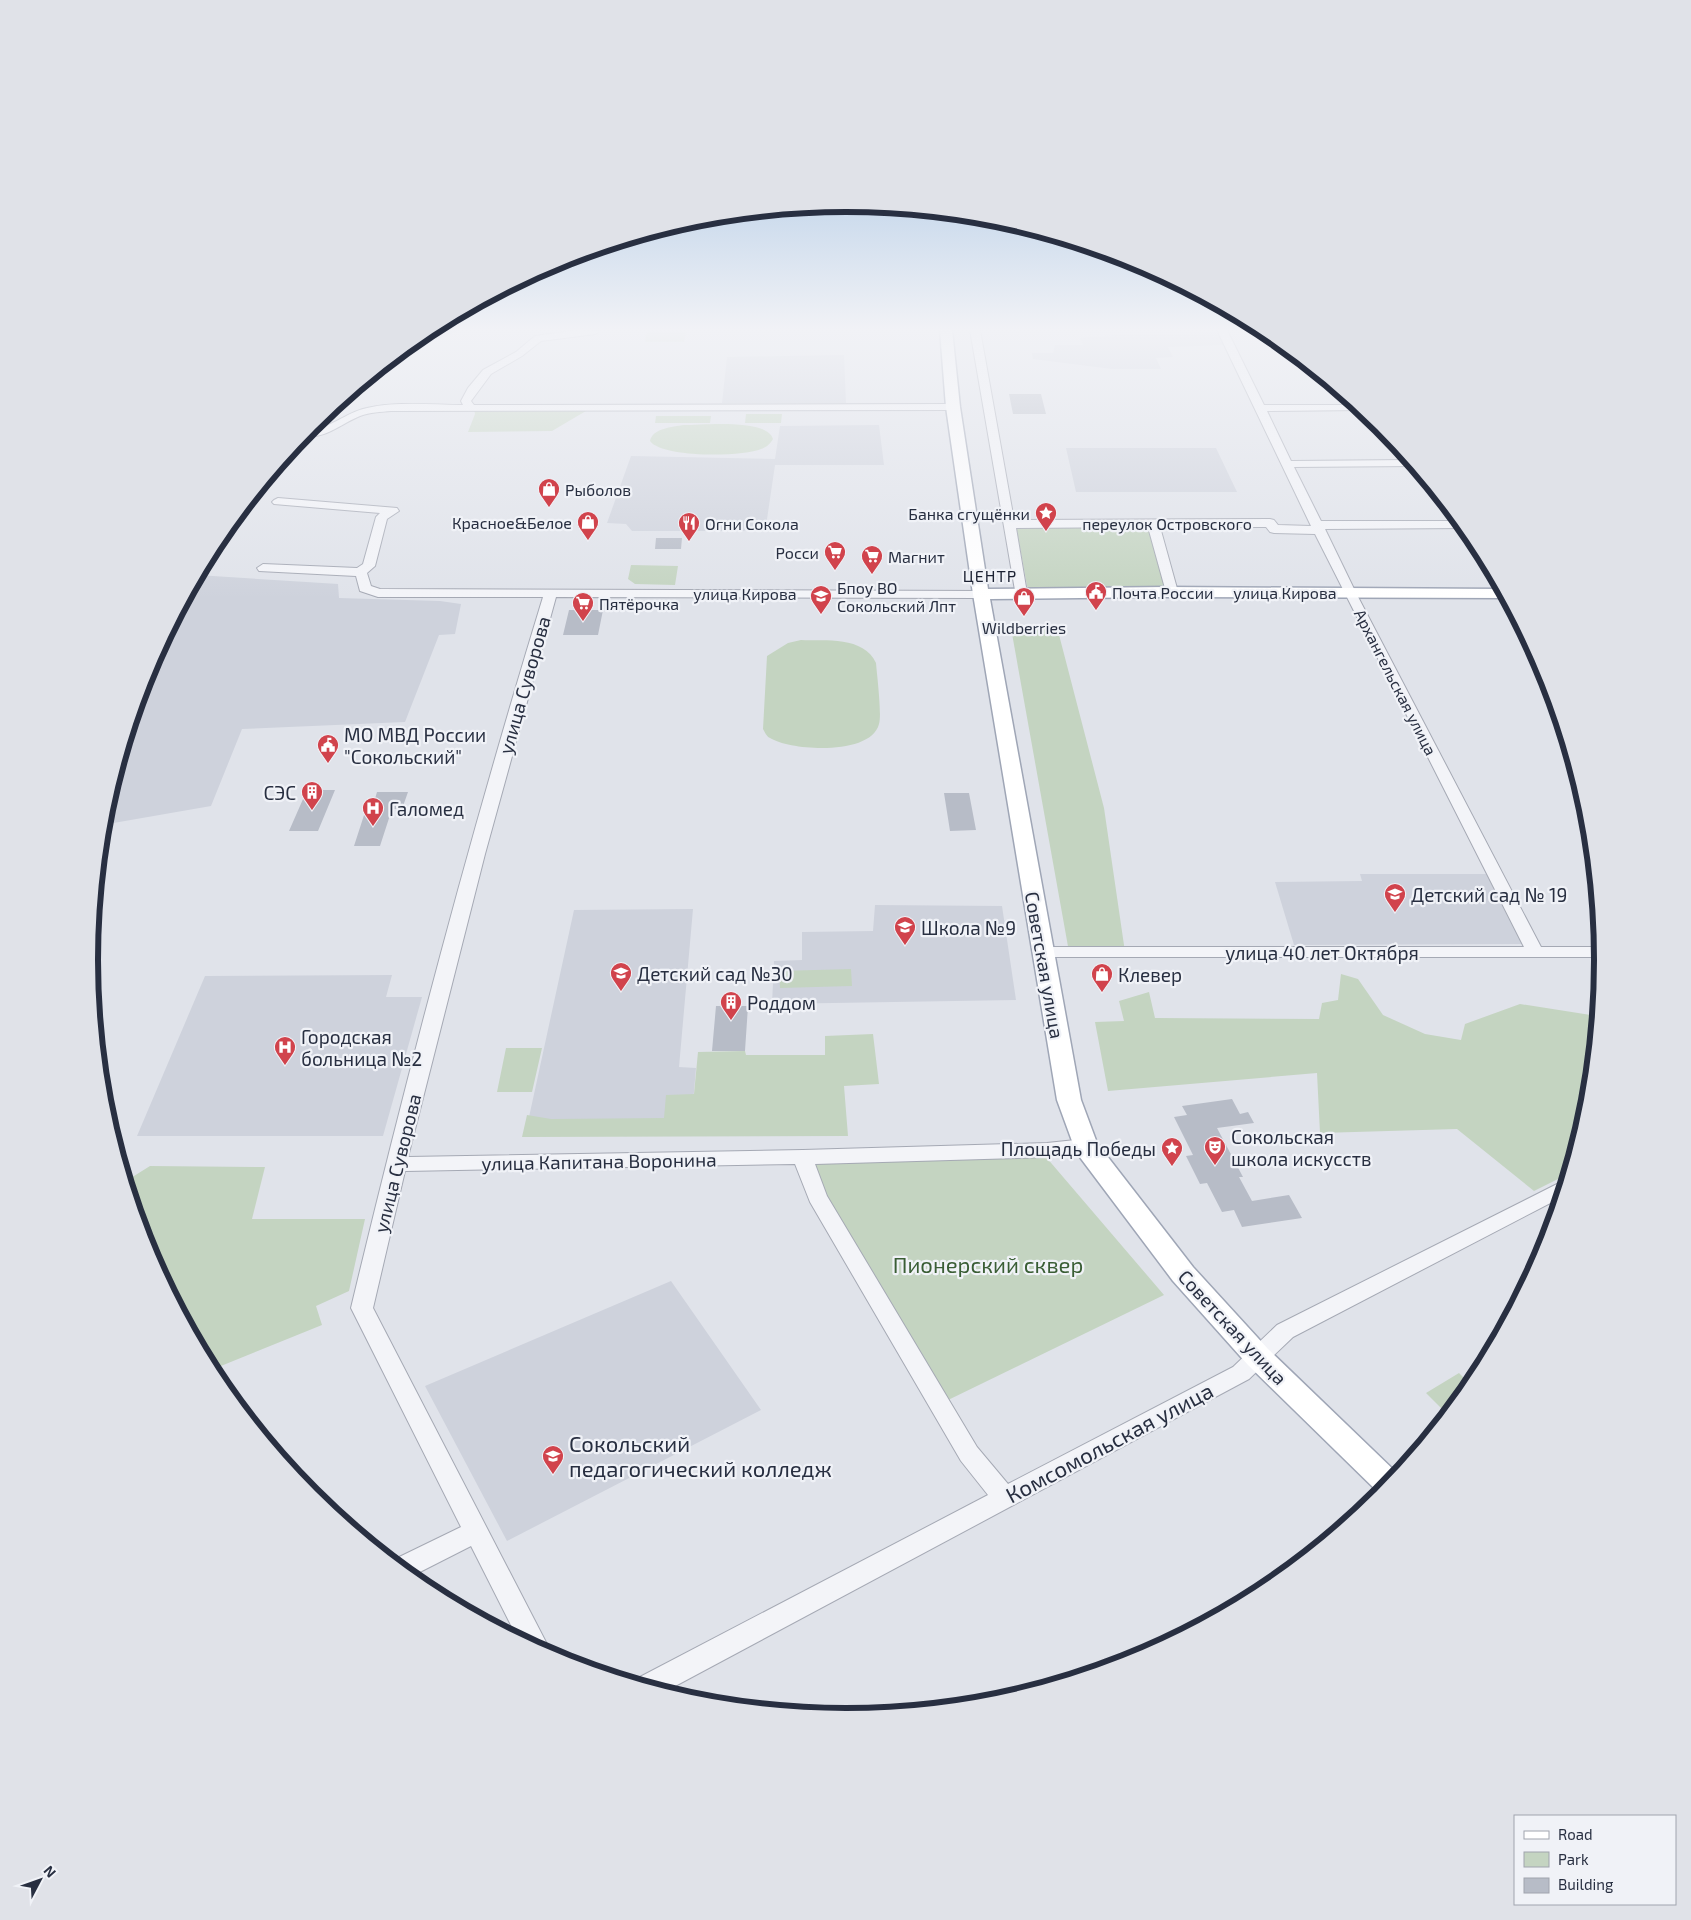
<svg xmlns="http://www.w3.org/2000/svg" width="1691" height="1920" font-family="'Exo 2',sans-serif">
  <rect width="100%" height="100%" fill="#e0e3ea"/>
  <path fill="#ced2dc" d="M1217,333L1224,345L1168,347L1173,357L1156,358L1161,369H1112L1033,359L1032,353H1053L1055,345H1083L1080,338L1116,335Z
    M844,355L846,403H722L727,357Z
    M879,425L884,465H775L766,526L743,531H632L626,524L607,523L631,456L775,459L780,426Z
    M1066,448H1216L1237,492H1076Z
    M197,575L338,584L339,598L440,601L461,604L455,634L439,635L405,722L242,729L211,806L102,825L103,812L146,670Z
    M1360,874H1486L1522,944L1294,945L1275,882L1362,881Z
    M875,905L1002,906L1016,1000L772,1004L774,961L802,960V932L873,931Z
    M693,909L679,1067L696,1068L691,1126L526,1131L574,910Z
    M392,975L386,997H422L383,1136H137L205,976Z
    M671,1281L761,1410L507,1541L425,1386Z"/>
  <path fill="#c4d4c1" d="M647,330H686L684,342H645Z
    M474,408H591L552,431L468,432L475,414Z
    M746,414H782L781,423H745Z
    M656,416H711L710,423H655Z
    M684,425C702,425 767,418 773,439C770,444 767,447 761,449C743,457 662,458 650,441C653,428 672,427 684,425Z
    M1152,525L1167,589L1028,591L1016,526Z
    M631,565L678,566L675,585L635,584L628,579Z
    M1057,627L1104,808L1125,952H1069L1011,628Z
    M801,640C825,641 864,636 876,663C877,675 882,715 879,724C871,756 791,751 770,738C766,736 765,732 763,729L767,656L788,643Z
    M851,969L852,986L780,988L779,971Z
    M1341,974L1358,979L1383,1015L1425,1034L1461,1040L1465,1024L1520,1004L1597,1016L1588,1108L1568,1174L1534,1191L1457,1129L1320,1133L1317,1073L1108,1091L1095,1022L1124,1021L1119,1001L1149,992L1155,1018L1319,1019L1322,1003L1338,1000Z
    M873,1034L879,1084L844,1086L848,1136L522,1137L527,1115L551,1119L664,1118L666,1095L694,1094L698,1052L745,1051L746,1055H825V1036Z
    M506,1048H542L532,1092H497Z
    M1046,1157L1164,1295L944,1402L823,1196L814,1162Z
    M150,1166L265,1167L252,1219H365L349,1291L316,1306L322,1325L211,1370L146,1249L126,1181Z
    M1459,1373L1471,1385L1447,1414L1426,1393Z"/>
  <path fill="#9baeca" d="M426,330H460L435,340L381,367Z"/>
  <path fill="#b7bcc7" d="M1009,394H1041L1046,414H1013Z
    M656,538H682L681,549H655Z
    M569,610H603L598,635H563Z
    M307,790H335L318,831H289Z
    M377,792H408L402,809H392L380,846H354L366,809H372Z
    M944,793H969L976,830L950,831Z
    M716,1006H748L745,1051H712Z
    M1232,1099L1240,1114L1248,1112L1254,1123L1217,1128L1243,1177H1239L1252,1201L1289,1195L1302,1218L1242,1227L1234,1210L1222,1212L1207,1183L1200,1184L1186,1156L1193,1155L1174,1117L1187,1115L1182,1106Z"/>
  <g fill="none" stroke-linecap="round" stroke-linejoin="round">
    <g stroke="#a5a9b4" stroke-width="2">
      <path id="minor" d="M578,330L600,331L595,334L541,341L522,356L491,374L471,401L474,405L953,404L958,407L953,410L391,411C381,412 370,412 360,416C340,424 325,440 302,436L306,430C328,431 346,412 367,408C398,401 432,405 463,405L461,401L468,388L483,370L516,352L535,336Z
        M970,330H980L1014,520L1270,519L1274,520L1278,525L1311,526L1217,330H1227L1264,405H1356L1363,410L1267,411L1291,461L1409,460L1414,466L1294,467L1321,521H1460L1465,528L1325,529L1356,593L1541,947H1601L1602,957H1042L1036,956L1033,952L1036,948L1042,947H1524L1315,534L1274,533L1270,532L1266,527H1160L1178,592L1172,596L1166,592L1148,527L1016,528L1027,593L1021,597L1016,596Z
        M1258,330H1265L1271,335H1262Z
        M278,498L397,508L399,511L387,519L375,566L367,573L371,586L380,589L986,591L987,594L986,597L981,598L556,597L485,854L408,1157L803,1150L1047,1143L1085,1139L1092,1141L1095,1146L1092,1151L1047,1157L815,1164L827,1196L977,1447L1008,1484L1233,1367L1277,1325L1563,1181H1565L1560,1198L1293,1337L1249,1379L664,1692L635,1683L638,1678L988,1495L961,1461L810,1202L795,1164L405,1171L373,1308L549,1648L546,1654L518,1639L471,1546L410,1577L391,1561L461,1527L351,1308C408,1070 471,832 543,597H378L360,591L356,576L259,571L257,568L263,564L357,568L363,564L376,517L380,513L274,504L272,502L274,500Z"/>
    </g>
    <g stroke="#9fa6b6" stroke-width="3">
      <path id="major" d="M940,330H952L960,407L988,589L1166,587L1501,589L1506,598L1166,597L990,599L1081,1100L1097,1143L1193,1267L1268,1349L1398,1474L1381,1495L1248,1365L1173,1281L1076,1152L1057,1100L973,594L946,407Z"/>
    </g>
    <use href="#minor" fill="#f3f4f8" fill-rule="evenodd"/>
    <use href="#major" fill="#fff" fill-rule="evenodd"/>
  </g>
  <linearGradient id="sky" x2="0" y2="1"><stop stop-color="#89b2dc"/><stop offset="0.55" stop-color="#f1f2f6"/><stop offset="1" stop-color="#f1f2f6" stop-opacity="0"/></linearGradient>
  <rect width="1691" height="599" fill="url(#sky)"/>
  <defs>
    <g id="shop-pin" transform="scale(1.125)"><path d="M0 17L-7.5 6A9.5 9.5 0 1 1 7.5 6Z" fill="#d1434c" stroke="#f0f2f7"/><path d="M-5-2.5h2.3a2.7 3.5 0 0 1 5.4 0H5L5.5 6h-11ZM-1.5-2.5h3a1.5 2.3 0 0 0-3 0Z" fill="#fff"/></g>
    <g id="sight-pin" transform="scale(1.125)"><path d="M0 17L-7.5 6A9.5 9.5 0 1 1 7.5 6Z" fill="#d1434c" stroke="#f0f2f7"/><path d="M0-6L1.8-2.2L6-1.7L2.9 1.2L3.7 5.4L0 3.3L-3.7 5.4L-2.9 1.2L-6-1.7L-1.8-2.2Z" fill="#fff"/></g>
    <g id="restaurant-pin" transform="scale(1.125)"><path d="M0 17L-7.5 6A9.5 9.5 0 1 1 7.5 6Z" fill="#d1434c" stroke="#f0f2f7"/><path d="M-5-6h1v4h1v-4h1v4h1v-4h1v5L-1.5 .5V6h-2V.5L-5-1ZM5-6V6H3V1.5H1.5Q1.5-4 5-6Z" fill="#fff"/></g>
    <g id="supermarket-pin" transform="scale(1.125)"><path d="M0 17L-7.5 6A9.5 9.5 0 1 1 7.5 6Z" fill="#d1434c" stroke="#f0f2f7"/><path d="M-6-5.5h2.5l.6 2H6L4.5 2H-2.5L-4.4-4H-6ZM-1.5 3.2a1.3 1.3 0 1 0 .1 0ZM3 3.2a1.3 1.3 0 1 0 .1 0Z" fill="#fff"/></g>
    <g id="civic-pin" transform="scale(1.125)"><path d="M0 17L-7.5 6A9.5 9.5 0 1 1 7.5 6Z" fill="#d1434c" stroke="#f0f2f7"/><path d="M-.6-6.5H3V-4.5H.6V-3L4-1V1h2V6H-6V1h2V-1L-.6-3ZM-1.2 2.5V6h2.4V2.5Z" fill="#fff"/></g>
    <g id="university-pin" transform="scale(1.125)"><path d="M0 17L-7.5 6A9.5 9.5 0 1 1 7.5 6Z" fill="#d1434c" stroke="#f0f2f7"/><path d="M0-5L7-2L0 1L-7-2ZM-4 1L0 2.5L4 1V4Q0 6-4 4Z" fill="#fff"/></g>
    <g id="building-pin" transform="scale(1.125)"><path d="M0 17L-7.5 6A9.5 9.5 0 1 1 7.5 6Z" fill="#d1434c" stroke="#f0f2f7"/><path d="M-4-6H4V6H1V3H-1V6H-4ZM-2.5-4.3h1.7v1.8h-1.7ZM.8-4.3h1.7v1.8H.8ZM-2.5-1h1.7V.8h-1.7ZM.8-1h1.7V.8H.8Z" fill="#fff"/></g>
    <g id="hospital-pin" transform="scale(1.125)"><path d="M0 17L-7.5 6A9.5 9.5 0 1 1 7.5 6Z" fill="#d1434c" stroke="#f0f2f7"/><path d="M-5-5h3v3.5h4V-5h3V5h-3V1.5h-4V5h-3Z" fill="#fff"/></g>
    <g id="school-pin" transform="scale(1.125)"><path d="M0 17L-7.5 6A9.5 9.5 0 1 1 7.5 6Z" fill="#d1434c" stroke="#f0f2f7"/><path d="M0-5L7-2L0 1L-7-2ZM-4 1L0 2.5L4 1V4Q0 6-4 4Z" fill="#fff"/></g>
    <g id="theatre-pin" transform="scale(1.125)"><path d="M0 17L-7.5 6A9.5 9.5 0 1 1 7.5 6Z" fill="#d1434c" stroke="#f0f2f7"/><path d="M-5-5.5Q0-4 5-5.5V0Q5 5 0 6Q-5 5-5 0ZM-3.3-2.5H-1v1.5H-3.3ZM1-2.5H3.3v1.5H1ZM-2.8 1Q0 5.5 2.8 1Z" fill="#fff"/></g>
  </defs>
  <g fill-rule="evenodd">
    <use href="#shop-pin" x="549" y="489"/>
    <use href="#sight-pin" x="1046" y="513"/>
    <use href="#shop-pin" x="588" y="522"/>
    <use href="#restaurant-pin" x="689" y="523"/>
    <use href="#supermarket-pin" x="835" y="552"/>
    <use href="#supermarket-pin" x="872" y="556"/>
    <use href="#civic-pin" x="1096" y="592"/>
    <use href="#university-pin" x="821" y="596"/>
    <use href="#shop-pin" x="1024" y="598"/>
    <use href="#supermarket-pin" x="583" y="603"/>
    <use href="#civic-pin" x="328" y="745"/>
    <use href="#building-pin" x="312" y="792"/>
    <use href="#hospital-pin" x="373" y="808"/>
    <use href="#school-pin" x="1395" y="894"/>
    <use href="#school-pin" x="905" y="927"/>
    <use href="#school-pin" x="621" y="973"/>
    <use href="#shop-pin" x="1102" y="974"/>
    <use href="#building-pin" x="731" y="1002"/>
    <use href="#hospital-pin" x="285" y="1047"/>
    <use href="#theatre-pin" x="1215" y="1147"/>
    <use href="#sight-pin" x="1172" y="1148"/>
    <use href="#university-pin" x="553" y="1456"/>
  </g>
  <g text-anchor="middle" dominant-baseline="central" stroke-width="4.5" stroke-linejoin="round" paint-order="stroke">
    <g font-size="16" fill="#282f41" stroke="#f0f2f7" text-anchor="start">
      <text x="565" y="489">Рыболов</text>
      <text x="1030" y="513" text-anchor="end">Банка сгущёнки</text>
      <text x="572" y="522" text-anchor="end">Красное&amp;Белое</text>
      <text x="705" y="523">Огни Сокола</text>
      <text x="819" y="552" text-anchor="end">Росси</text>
      <text x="888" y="556">Магнит</text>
      <text x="837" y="587">Бпоу ВО<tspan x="837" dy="18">Сокольский Лпт</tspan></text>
      <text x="1112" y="592">Почта России</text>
      <text x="599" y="603">Пятёрочка</text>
      <text x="1024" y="627" text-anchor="middle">Wildberries</text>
    </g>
    <g font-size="16" fill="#282f41" stroke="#f0f2f7">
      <text x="1167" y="523">переулок Островского</text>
      <text x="1285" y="592">улица Кирова</text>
      <text x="745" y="593">улица Кирова</text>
      <text transform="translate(1396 682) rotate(63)">Архангельская улица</text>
    </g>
    <g font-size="16" letter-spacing="1" fill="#1b2132" stroke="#f0f2f7">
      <text x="990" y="575">ЦЕНТР</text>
    </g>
    <g font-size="19" fill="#282f41" stroke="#f0f2f7">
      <text transform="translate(524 685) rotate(-74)">улица Суворова</text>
      <text x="1322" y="952">улица 40 лет Октября</text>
      <text transform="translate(1045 965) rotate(80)">Советская улица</text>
      <text transform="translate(599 1161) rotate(-1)">улица Капитана Воронина</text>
      <text transform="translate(397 1163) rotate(-76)">улица Суворова</text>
      <text transform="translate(1233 1327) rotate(47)">Советская улица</text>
    </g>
    <g font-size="19" fill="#282f41" stroke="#f0f2f7" text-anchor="start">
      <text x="344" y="734">МО МВД России<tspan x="344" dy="22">"Сокольский"</tspan></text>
      <text x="296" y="792" text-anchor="end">СЭС</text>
      <text x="389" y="808">Галомед</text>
      <text x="1411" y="894">Детский сад № 19</text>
      <text x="921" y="927">Школа №9</text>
      <text x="637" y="973">Детский сад №30</text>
      <text x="1118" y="974">Клевер</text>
      <text x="747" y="1002">Роддом</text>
      <text x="301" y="1036">Городская<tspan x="301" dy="22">больница №2</tspan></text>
      <text x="1231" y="1136">Сокольская<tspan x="1231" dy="22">школа искусств</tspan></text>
      <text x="1156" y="1148" text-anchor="end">Площадь Победы</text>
    </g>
    <g font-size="22" fill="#3a5e35" stroke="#f0f2f7">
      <text x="988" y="1264">Пионерский сквер</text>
    </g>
    <g font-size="22" fill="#282f41" stroke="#f0f2f7">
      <text transform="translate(1109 1442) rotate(-28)">Комсомольская улица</text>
    </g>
    <g font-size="22" fill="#282f41" stroke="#f0f2f7" text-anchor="start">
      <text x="569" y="1443">Сокольский<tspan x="569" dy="25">педагогический колледж</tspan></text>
    </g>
  </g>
  <path d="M0 0H1691V1920H0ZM98 960a748 748 0 1 1 1496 0a748 748 0 1 1-1496 0Z" fill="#e0e2e8" fill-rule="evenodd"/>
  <path fill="none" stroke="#282f41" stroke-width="6" d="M98 960a748 748 0 1 1 1496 0a748 748 0 1 1-1496 0Z"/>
  <rect x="1514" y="1815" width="162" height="90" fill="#f0f2f7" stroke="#a0a4ae"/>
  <rect x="1524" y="1831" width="25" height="8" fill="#ffffff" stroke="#a0a4ae"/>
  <text x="1558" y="1840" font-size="15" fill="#282f41">Road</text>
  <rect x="1524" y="1852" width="25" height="15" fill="#c4d4c1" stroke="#a0a4ae"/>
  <text x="1558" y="1865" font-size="15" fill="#282f41">Park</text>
  <rect x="1524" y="1878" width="25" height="15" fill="#b7bcc7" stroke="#a0a4ae"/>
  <text x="1558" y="1890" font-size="15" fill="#282f41">Building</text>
  <g transform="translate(40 1880) rotate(49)" stroke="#f0f2f7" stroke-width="4" paint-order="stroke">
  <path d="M0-4L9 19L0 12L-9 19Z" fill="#282f41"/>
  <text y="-8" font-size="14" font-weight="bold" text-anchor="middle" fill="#282f41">N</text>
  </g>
</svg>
